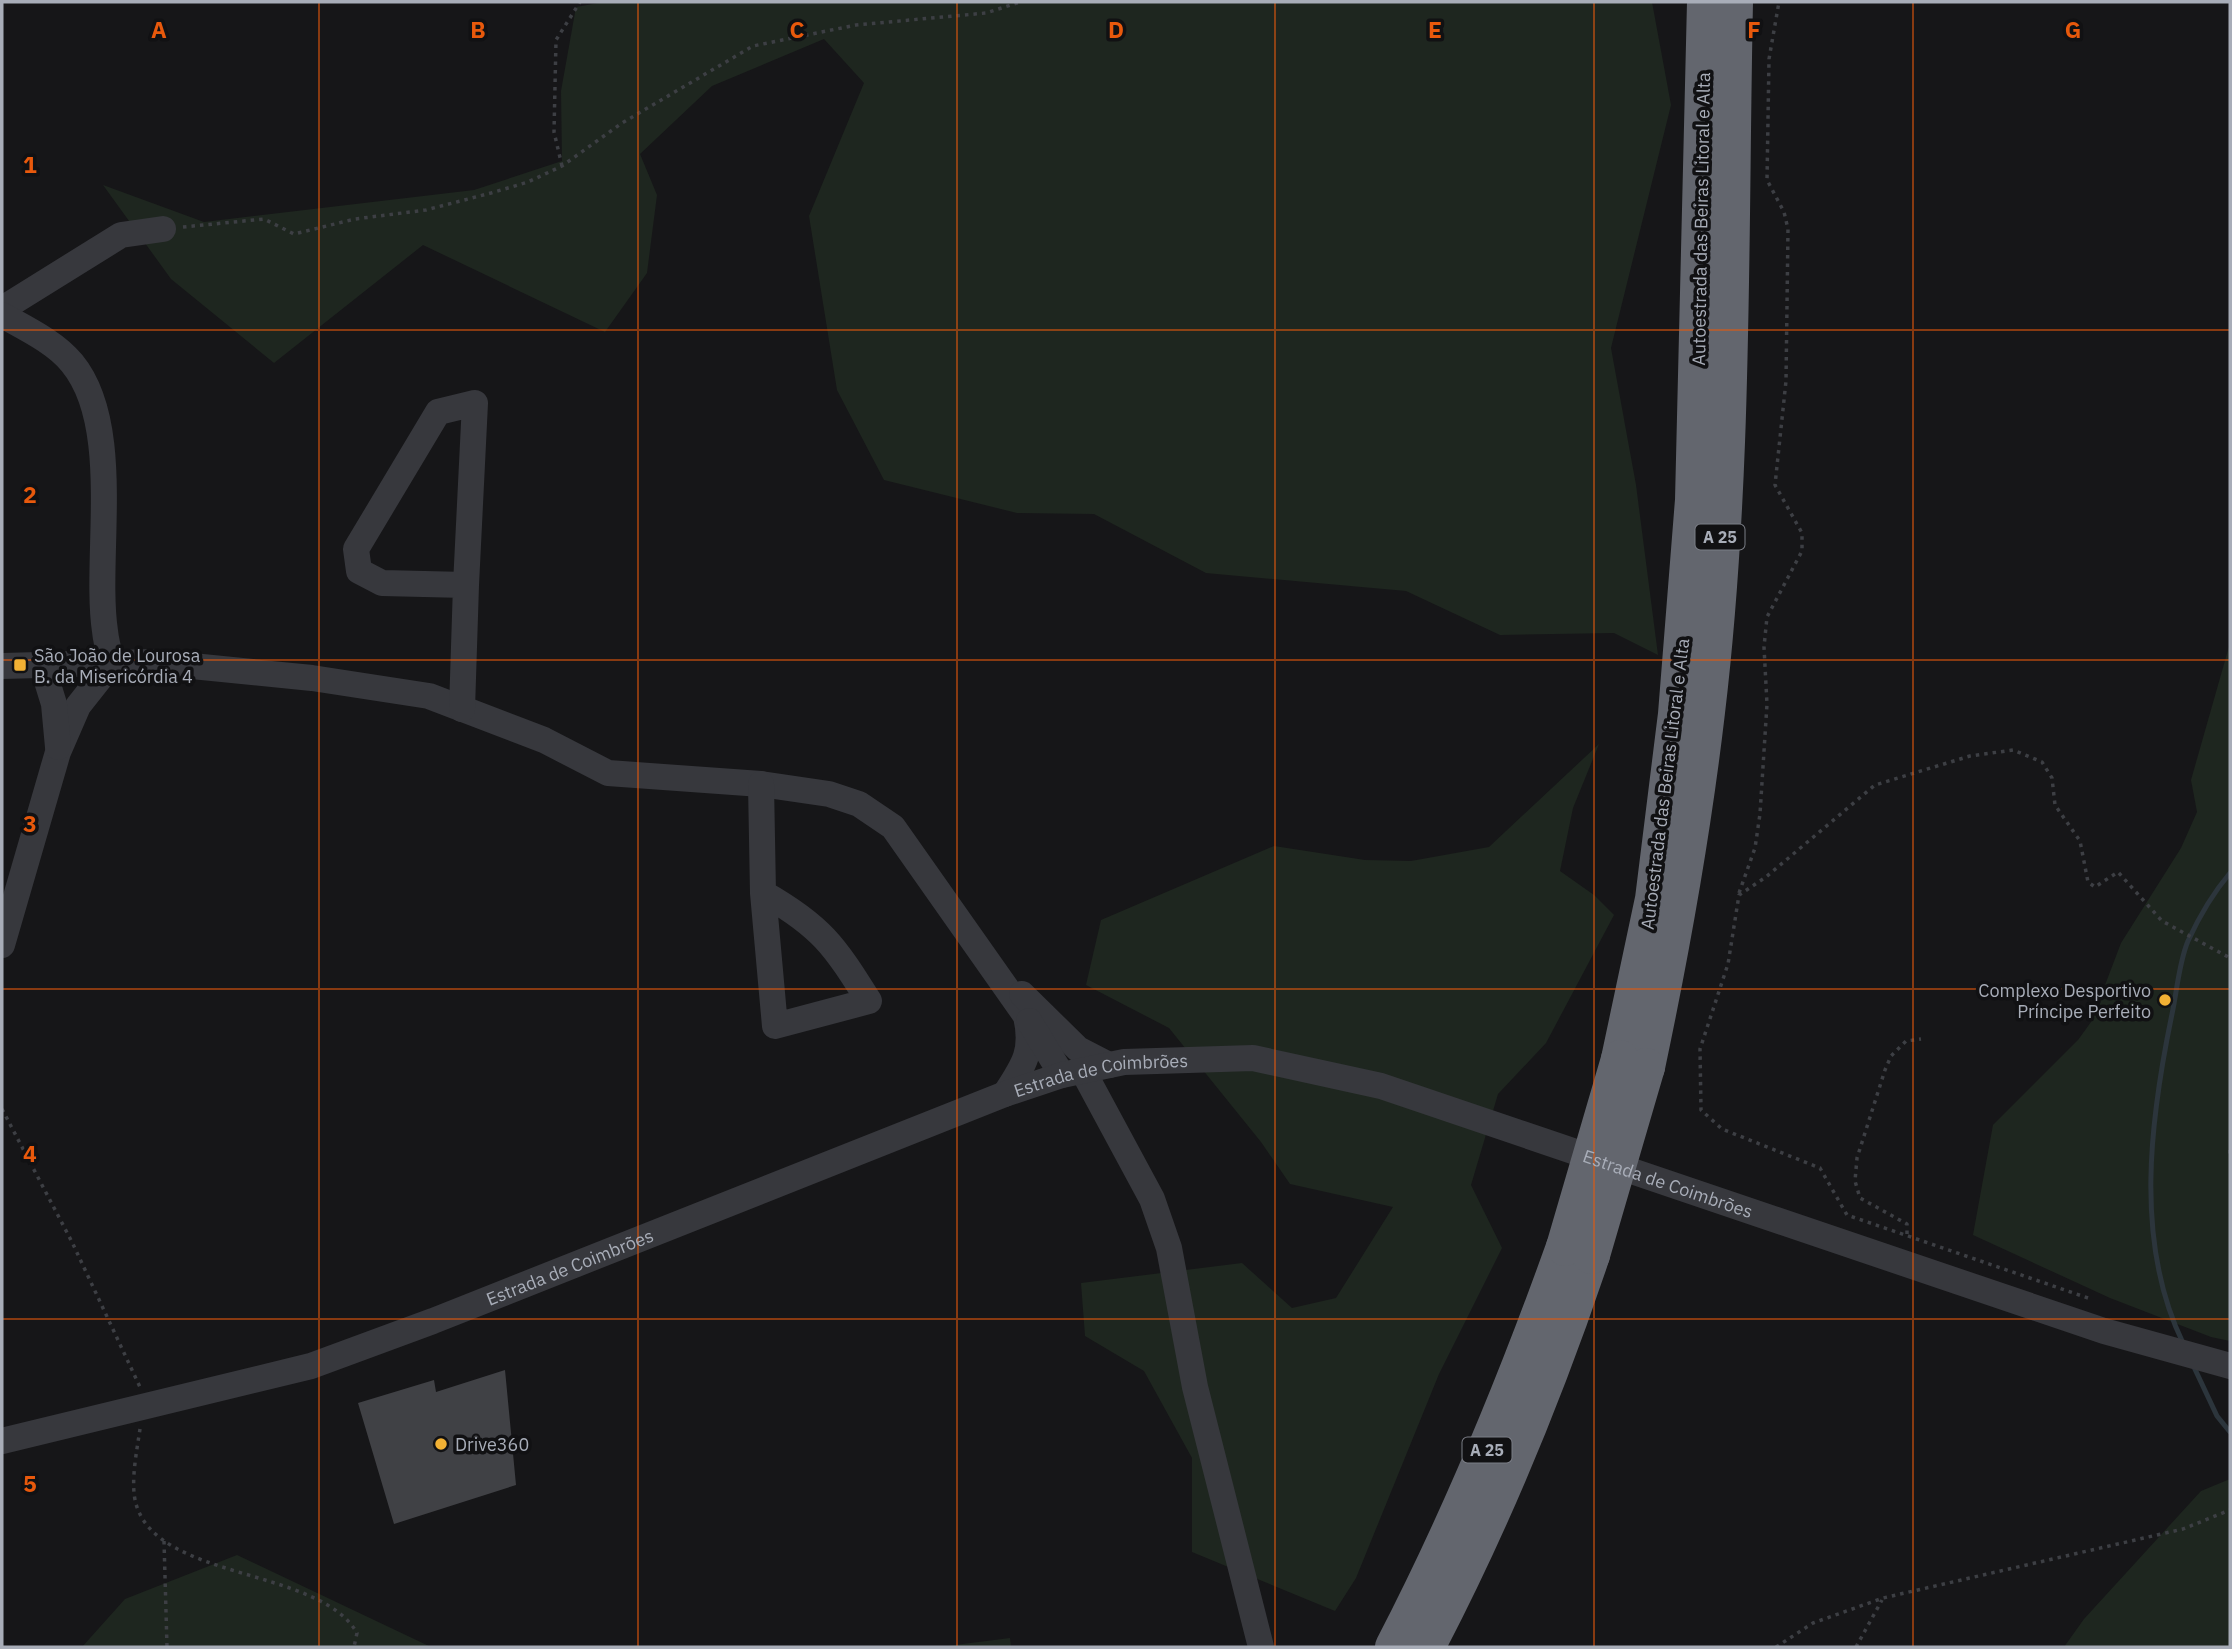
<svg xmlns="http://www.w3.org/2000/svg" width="2232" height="1649" font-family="'IBM Plex Sans',sans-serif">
  <rect width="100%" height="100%" fill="#161618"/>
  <path fill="#1e261f" d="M604,2H1652L1671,105L1611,348L1636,485L1658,655L1614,633L1500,635L1406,591L1206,573L1094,514L1017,513L884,480L837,390L809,216L864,83L824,39L712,86L640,154L657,195L647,273L605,332L423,245L274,363L171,279L103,185L204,222L474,190L562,161L561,91L576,7Z
    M2230,643V1341L2211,1337L2110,1298L1973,1235L1993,1125L2078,1040L2091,1022L2121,943L2181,848L2197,812L2191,780Z
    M1599,744L1573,808L1560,871L1594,895L1614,915L1546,1043L1498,1094L1471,1185L1502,1248L1439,1374L1356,1578L1335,1611L1192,1552V1458L1144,1371L1085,1336L1081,1283L1242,1263L1292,1308L1336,1298L1393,1207L1290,1184L1261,1142L1169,1028L1086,985L1101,920L1274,846L1365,860L1411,861L1489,847Z
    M2230,1479V1647H2064L2084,1619L2201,1491Z
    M237,1555L431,1647H82L125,1599Z
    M1010,1638L1011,1647H939Z"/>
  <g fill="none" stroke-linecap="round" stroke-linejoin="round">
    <path stroke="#2c353c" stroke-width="5" d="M2183,1343C2134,1242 2150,1120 2172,1014C2177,991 2179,962 2188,941C2199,917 2213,893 2230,873
      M2193,1365L2217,1416L2230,1432"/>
  </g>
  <path fill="#404145" d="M505,1370L516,1485L394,1524L358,1403L434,1380L436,1392Z"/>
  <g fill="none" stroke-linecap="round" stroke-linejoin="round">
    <path stroke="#3d3f44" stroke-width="3.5" stroke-dasharray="3.5 5" stroke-linecap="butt" d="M562,166L554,132L556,40L580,2
      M183,227L264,219L294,234L355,219L426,210L491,193L528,182L562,166L622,123L753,46L856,25L986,13L1020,2
      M1739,893L1755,848L1760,814L1767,704L1764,647L1767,617L1802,551V533L1775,485L1786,381L1788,229L1784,212L1767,180L1769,59L1779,2
      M2,1109L72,1242L140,1387
      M2230,1150V1158
      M1907,1234V1224L1860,1198L1855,1181L1857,1158L1885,1070L1891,1056L1906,1041L1921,1039
      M2088,1298L1847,1215L1820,1168L1722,1129L1701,1110L1700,1049L1728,964L1739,895L1766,877L1875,785L1970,756L2013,750L2042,762L2052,778L2055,805L2080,841L2088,882L2095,887L2118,872L2162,921L2230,958
      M140,1429C137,1450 130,1483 136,1504C158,1581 319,1567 357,1633L354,1647
      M164,1541L167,1647
      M1776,1647L1813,1623L1883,1598L2183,1529L2230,1510
      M1856,1647L1882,1600"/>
    <g stroke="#37383d" stroke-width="26">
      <path d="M2,309L121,235L163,229"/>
      <path d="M2,315C25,328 55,342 72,363C124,426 94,557 105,631C106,642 109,652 112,663L78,706L58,752L2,945"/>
      <path d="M42,665L54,704L58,747"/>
      <path d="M2,666L152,662L312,678L429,696L544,740L608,773L761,784L829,794L859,804L893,827L1026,1016C1034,1051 1024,1065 1005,1094"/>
      <path d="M462,709L466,585L382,583L359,571L356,549L438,412L475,403L466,585"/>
      <path d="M761,784L763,893L775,1026L869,1001C834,945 821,926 763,893"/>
      <path d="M1022,994L1078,1049L1109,1065"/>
      <path d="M1029,1021L1062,1075"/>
      <path d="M1083,1071L1152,1199L1169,1248L1195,1387L1261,1647"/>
      <path id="s1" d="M2,1441L311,1366L433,1321L1005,1094L1062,1075L1124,1062L1253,1058L1381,1086L2104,1331L2230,1366"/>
    </g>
    <path stroke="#63666e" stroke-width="38" d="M1620,1059L1654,899L1677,714L1694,500L1706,2
      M1646,1067C1671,949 1692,832 1706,712C1734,478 1729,237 1734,2
      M1394,1647C1461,1518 1516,1384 1565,1247
      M1426,1647C1493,1519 1545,1392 1591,1255"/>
    <path stroke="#63666e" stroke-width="38" d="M1565,1247L1620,1059
      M1591,1255L1646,1067"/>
  </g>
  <path fill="none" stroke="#e8590c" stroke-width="2" stroke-opacity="0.55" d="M319,2V1647M638,2V1647M957,2V1647M1275,2V1647M1594,2V1647M1913,2V1647M2,330H2230M2,660H2230M2,989H2230M2,1319H2230"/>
  <g fill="#f2b134" stroke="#111113" stroke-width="2.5">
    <rect x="13" y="658" width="14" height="14" rx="3.5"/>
    <circle cx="2165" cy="1000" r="7"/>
    <circle cx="441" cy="1444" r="7"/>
  </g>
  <g text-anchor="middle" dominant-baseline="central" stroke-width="7" stroke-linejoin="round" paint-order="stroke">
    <g fill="#111113" stroke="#7b7e86" stroke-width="2">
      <rect x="1695.5" y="524.5" width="49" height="25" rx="5"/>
      <rect x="1462.5" y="1437.5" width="49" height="25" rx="5"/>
    </g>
    <g font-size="16" font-weight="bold" fill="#a8adb8">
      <text x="1720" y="537">A 25</text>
      <text x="1487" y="1450">A 25</text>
    </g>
    <g font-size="18" fill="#a8adb8" stroke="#111113">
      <text transform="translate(1701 219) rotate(-89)">Autoestrada das Beiras Litoral e Alta</text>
      <text transform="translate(1665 784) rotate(-83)">Autoestrada das Beiras Litoral e Alta</text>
      <text stroke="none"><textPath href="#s1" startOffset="1162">Estrada de Coimbrões</textPath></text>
      <text stroke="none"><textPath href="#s1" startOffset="1750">Estrada de Coimbrões</textPath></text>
      <text stroke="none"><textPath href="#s1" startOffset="595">Estrada de Coimbrões</textPath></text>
    </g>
    <g font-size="18" fill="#a8adb8" stroke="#111113" text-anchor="start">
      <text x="34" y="655">São João de Lourosa<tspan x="34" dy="21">B. da Misericórdia 4</tspan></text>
      <text x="2151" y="990" text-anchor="end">Complexo Desportivo<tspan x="2151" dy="21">Príncipe Perfeito</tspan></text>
      <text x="455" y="1444">Drive360</text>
    </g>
  </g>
  <g font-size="23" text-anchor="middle" font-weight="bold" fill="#e8590c" stroke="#111113" stroke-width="7" stroke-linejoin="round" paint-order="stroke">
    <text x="159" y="38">A</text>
    <text x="478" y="38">B</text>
    <text x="797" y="38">C</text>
    <text x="1116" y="38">D</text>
    <text x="1435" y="38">E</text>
    <text x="1754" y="38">F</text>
    <text x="2073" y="38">G</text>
    <text x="30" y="173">1</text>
    <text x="30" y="503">2</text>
    <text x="30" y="832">3</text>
    <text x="30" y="1162">4</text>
    <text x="30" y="1492">5</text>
  </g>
  <rect width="2232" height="1649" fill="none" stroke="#a8adb8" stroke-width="7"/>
</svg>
